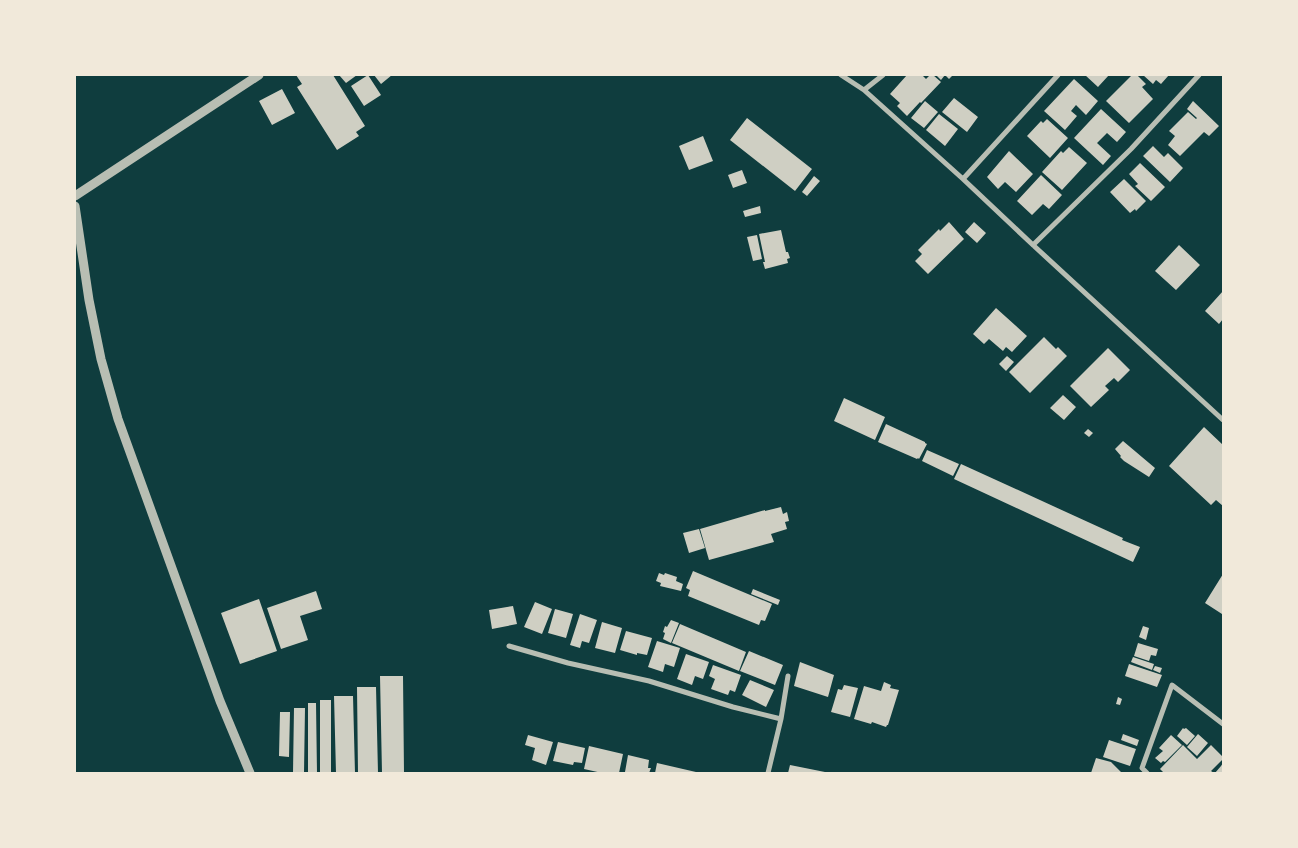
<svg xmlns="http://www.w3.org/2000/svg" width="1298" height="848" font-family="Quicksand,sans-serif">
  <rect width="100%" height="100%" fill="#0f3d3e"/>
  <path fill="#cfcfc3" d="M296,75H333L365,126L356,132L359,136L337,150L297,87L302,84Z
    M339,75H357L346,83Z
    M368,75L381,95L364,106L351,86Z
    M374,75H392L381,84Z
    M907,75H922L926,79L930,75H933L941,82L921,103L920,102L907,116L897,106L900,103L890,94Z
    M936,75H953L949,79L945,75L941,80Z
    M1085,75H1109L1098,87Z
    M1132,75H1137L1146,84L1142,87L1153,99L1129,123L1106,101Z
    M1143,75H1169L1161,84L1156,80L1153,84Z
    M1074,79L1098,101L1086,115L1076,105L1071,111L1077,116L1065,130L1044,111Z
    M282,89L295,113L272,125L259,101Z
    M954,98L978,117L967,132L942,112Z
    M925,101L938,112L924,128L911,118Z
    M1193,101L1219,126L1209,136L1204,132L1180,156L1168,145L1175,136L1169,131L1188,112L1196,119L1197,118L1187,109Z
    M1101,109L1126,132L1117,142L1107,133L1097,143L1111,156L1103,165L1074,138Z
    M939,114L958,129L945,146L926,130Z
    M747,118L812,169L795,191L730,140Z
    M1047,119L1068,138L1050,158L1027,136L1041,121L1043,123Z
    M703,136L713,161L689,170L679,146Z
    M1153,146L1164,157L1168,153L1183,168L1170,182L1143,156Z
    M1069,147L1087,163L1062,190L1042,172L1061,151L1063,153Z
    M1009,151L1033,174L1016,192L1005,182L998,189L987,177Z
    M1140,163L1165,187L1151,201L1135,186L1138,184L1129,174Z
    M742,170L747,183L733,188L728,175Z
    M1041,175L1062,195L1049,209L1043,204L1032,215L1017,201Z
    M814,176L820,181L807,196L802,192Z
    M1124,179L1146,201L1136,211L1135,209L1130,213L1110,192Z
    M760,206L761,213L745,217L743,211Z
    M949,222L964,239L928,274L915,261L922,254L918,250L939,229L940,231Z
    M974,222L986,233L977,243L965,232Z
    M781,230L786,252H788L790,258L787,259L788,263L765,269L763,262H765L759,234Z
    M757,235L762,259L753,261L747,237Z
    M1179,245L1200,265L1176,290L1155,271Z
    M1223,291V319L1219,324L1205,311Z
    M996,308L1027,336L1012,352L1006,347L1003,351L989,339L984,344L973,334Z
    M1044,337L1056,349L1058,347L1067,356L1030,393L1009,372Z
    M1108,348L1130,370L1118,382L1114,378L1105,386L1109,390L1091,407L1070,386Z
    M1007,356L1014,362L1006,371L999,364Z
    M1063,395L1076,407L1064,420L1050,408Z
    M844,398L885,417L875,440L834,421Z
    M886,424L925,442V443L927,444L919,459L918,458L917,459L878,442Z
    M1204,427L1223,445V506L1216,500L1211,505L1169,466Z
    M1088,429L1093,433L1089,437L1084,433Z
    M1123,441L1155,468L1149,477L1124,461L1120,457L1121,456L1115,449Z
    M927,450L959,464L953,476L922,461Z
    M961,464L1123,538L1122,540L1140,547L1133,562L954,479Z
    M781,507L783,514L787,512L789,521L785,522L787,529L771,534L774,542L709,560L700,529L765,510V511Z
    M699,529L705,548L689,553L683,533Z
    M693,571L772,604L765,621L761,620L759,625L688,596L690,590L686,588Z
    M659,573L664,575L665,573L677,577L676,581L683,584L681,591L660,586L661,583L656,581Z
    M1223,574V612L1222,614L1205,603Z
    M753,589L780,600L778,605L751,594Z
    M316,591L322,609L300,616L308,640L281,649L267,608Z
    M259,599L277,651L240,664L221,613Z
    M535,602L552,609L542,634L524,627Z
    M513,606L517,624L492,629L489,610Z
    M555,609L573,614L566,638L548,633Z
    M580,614L597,620L589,643L582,641L580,648L570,645Z
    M671,620L679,623L671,643L663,639L665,633L663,632L665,626L667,627Z
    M602,622L622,628L615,653L595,648Z
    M680,624L746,652L739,671L672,643Z
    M1143,626L1149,628L1146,640L1139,637Z
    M626,631L652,638L647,655L637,653V655L620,650Z
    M657,641L680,648L674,667L665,664L663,672L648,667Z
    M1138,643L1158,649L1156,656L1151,655L1149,661L1134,656Z
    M749,651L783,665L775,685L740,671Z
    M686,654L709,662L703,679L695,676L692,685L677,679Z
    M1133,657L1154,664L1152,670L1131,662Z
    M800,662L834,675L828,697L794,686Z
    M1129,664L1162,675L1157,687L1125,676Z
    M713,665L741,675L735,692L730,690L728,695L711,689L715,679L709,676Z
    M1155,666L1162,668L1160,673L1153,670Z
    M380,676H403L404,773H382Z
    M750,680L774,690L766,707L742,695Z
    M884,682L891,685L890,688L899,690L888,725H887L886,727L872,722L871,724L854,719L864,686L881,691Z
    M844,685L858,688L850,717L831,712L838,689L842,690Z
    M357,687H376L378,773H358Z
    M334,696H353L355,773H336Z
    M1118,697L1122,699L1120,705L1116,704Z
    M320,700H331V773H320Z
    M308,703H316L317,773H308Z
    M294,708H305L304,773H293Z
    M280,712H290L289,757L279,756Z
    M1183,728L1184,729L1186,728L1195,736L1187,745L1177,736Z
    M1123,734L1139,740L1137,746L1121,740Z
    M1198,734L1208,743L1197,756L1187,747Z
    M528,735L553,742L546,765L532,760L535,748L525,745Z
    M1171,735L1182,745L1165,762L1163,761L1161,763L1155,758L1163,751L1159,748Z
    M1109,740L1136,749L1130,766L1103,757Z
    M558,742L585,748L582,763L574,762L573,765L553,761Z
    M1183,745L1197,759L1211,745L1223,757V759L1211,771L1214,773H1164L1160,769Z
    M589,746L623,754L619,773H602L584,769Z
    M628,755L649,760L648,768H651L649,773L625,772Z
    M1096,758L1111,762L1122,773H1091Z
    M657,763L696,772V773H655Z
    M1223,763V773H1215L1221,766Z
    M790,765L825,772V773H788Z"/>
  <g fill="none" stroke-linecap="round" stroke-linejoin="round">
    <path stroke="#b8beb3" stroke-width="5" d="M841,75L864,90L963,179L1033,245L1223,420
      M864,90L883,75
      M963,179L1058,75
      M1033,245L1131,149L1199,75
      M509,646L568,663L649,681L733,707L781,719
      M768,773L781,719L788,676
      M1147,773L1142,768L1172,685L1223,724"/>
    <path stroke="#b8beb3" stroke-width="9" d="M75,196L259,75
      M75,206L89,300L101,359L118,419L220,701L250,773"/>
  </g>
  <rect width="1298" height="848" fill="none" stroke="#f1e9da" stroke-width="152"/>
</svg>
